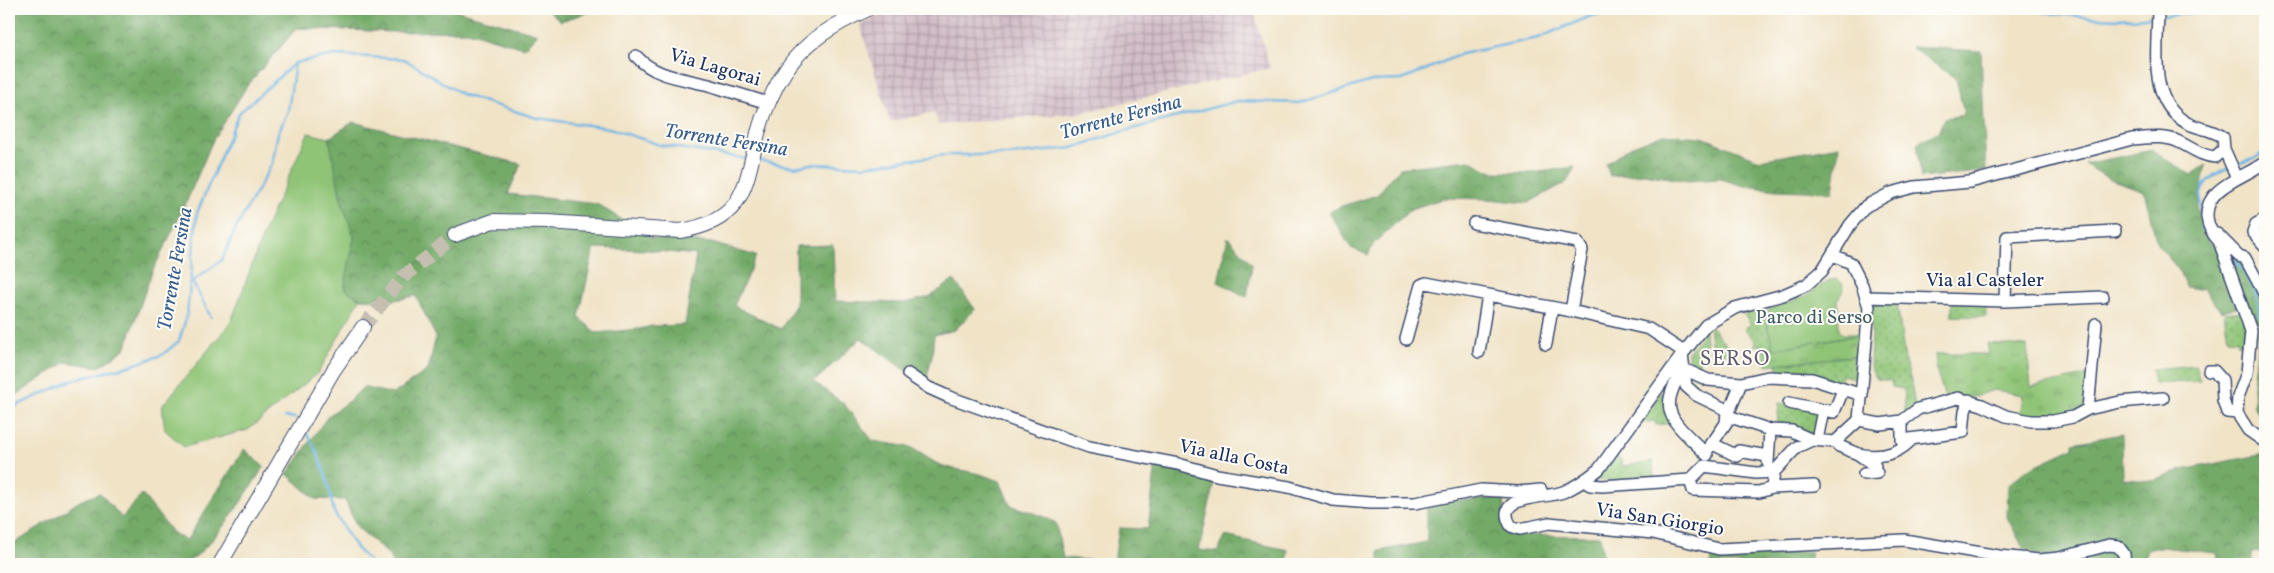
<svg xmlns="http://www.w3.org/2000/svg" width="2274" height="573" font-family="Vollkorn,serif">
  <defs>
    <pattern id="industrial-grid" width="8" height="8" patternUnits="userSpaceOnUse" patternTransform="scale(1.25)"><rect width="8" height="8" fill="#d2bdc8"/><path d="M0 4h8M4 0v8" fill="none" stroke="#aa9aa6"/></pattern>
    <pattern id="grass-tufts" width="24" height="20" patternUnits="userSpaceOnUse" patternTransform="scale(1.25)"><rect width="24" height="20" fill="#8fc476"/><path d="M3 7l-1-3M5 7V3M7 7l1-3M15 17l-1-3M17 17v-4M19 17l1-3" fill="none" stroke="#74a064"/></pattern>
    <pattern id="forest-crowns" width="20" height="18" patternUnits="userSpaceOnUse" patternTransform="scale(1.25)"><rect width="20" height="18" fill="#73aa67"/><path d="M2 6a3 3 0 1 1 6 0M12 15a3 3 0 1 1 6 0" fill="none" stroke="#5e8b58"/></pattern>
    <pattern id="garden-dots" width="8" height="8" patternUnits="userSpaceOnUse" patternTransform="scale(1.25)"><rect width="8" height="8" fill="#8fc476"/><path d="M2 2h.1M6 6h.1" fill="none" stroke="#74a064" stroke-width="1.8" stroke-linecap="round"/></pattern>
  </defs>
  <rect width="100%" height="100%" fill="#fdfcf7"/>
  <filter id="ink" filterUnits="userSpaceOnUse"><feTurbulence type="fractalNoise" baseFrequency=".02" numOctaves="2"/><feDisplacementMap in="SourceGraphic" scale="10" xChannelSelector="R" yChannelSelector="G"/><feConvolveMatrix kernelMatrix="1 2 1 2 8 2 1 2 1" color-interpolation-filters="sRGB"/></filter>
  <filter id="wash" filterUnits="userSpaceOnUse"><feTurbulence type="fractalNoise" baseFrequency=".0096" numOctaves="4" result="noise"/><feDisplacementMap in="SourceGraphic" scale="20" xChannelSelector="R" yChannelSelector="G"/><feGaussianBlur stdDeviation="1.12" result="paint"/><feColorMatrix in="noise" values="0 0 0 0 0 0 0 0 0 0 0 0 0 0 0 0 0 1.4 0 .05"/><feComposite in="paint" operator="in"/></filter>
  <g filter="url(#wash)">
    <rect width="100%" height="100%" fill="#f0e3c6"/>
    <path fill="url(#industrial-grid)" d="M895,9H1253L1270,68L1080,113L938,125L935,112L890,122L860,25Z"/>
    <path fill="url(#grass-tufts)" stroke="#557a6a" d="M1864,336L1863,355L1767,365L1763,351L1844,337Z
      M1987,343L2027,346L2031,387L2090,375L2083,409L2071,415L2020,416L2023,395L1994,390L1970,398H1945L1936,369L1935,354H1989Z"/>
    <path fill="url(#forest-crowns)" stroke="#476c62" fill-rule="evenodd" d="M9,9H452L538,34L524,48L468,31L394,32L297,28L247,86L213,140L183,210L152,272L125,349L99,367L66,362L9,400Z
      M547,9H599L561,21Z
      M1911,47L1981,51L1986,171L1921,178L1917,143L1939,131L1944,118L1964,115L1956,79Z
      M353,122L521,164L508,194L597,204L651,238L712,243L756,256L734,306L781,329L796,304V246L833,245L835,301L905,303L929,297L954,280L975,309L955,330L934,335L932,356L927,377L917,379L861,338L814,382L844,404L873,441L910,447L941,466L980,474L1000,481L1010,505L1040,515L1056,523L1063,558L1114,562L1119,528L1148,529L1156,462L1215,480L1199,550L1218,552L1225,536L1288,550L1287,564H393L389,555L357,527L345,500L315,499L287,474L328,416L350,400L363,387L393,394L428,370L436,337L416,296L394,300L360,299L343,289L354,237L341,200L329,138ZM594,248L647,250L696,255L685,325L652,326L639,329L596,333L579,317Z
      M1663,134L1702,137L1760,160L1839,146L1833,192L1777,190L1744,186L1721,179L1688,181L1644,174L1610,176L1606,164L1630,147Z
      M2152,150L2191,175L2206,165L2197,208L2208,243L2238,250L2265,298V427L2254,407L2253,387L2259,333L2258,323L2245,304L2221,312L2204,290L2186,287L2178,269L2157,244L2144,191L2110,179L2084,164Z
      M1469,160L1492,172L1532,173L1575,167L1567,182L1528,203L1486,199L1445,198L1411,209L1374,243L1368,255L1351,248L1329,212L1342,206L1377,195L1400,168Z
      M1228,237L1252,264L1247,297L1218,282Z
      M2122,434L2123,479L2155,481L2182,470L2265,454V551L2252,552V564H2219L2217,553L2160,547L2147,550L2141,564H2053L2023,548L2007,517L2008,485L2026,470L2073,448V443Z
      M244,449L264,467C248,491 210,553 184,564H9V547L80,501L100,493L122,518L142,494L171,531L186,541Z
      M1503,498L1506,535L1600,536L1604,562L1621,564H1379V551L1427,542V502Z
      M1712,552H1811L1809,564H1710Z"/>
    <path fill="#8fc476" stroke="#557a6a" d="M308,133L329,138L341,200L354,237L344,289L360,299L318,373L248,430L184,447L165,430L162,406L231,322L265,229Z
      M1836,279L1843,284L1844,289L1838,299L1839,330L1843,334H1864V336L1844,337L1773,349L1766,317L1769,309L1804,297L1829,280Z"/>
    <path fill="url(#garden-dots)" stroke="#557a6a" d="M1876,301H1897L1905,361L1911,381L1915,407L1905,414L1904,389L1892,387L1891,381L1877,379L1870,367L1872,305Z
      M1952,302L1985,303L1986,317L1952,316Z
      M1763,305L1773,349L1763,351L1761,345L1754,346L1756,342L1744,329L1751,324L1741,311Z
      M2243,311L2247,344H2238V340L2228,339L2224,313Z
      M1711,326L1727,346L1725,354L1713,355L1709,329Z
      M1705,331L1707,352L1699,355V370L1688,365V352Z
      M1863,355L1856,363L1862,362L1858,388H1855L1857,379L1842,375L1840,387L1778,375L1776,364Z
      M2195,365L2200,381L2154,384L2152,369Z
      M1661,393L1667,396L1674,423L1656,425L1655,421L1638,423Z
      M1779,403L1821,410L1817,435L1777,425Z
      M1615,455L1621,460L1622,466L1649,463L1650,461H1653L1654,480L1592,481Z"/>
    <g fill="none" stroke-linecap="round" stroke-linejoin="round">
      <path stroke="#6bb3e3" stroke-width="2.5" d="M2014,9C2060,13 2108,23 2154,17
        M2174,15L2222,9
        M2162,16L2173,15L2183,9
        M756,160L795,167L811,164L864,166L945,155H1010L1072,148L1121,132L1237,101L1299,103L1372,81L1402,80L1461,54L1538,38L1591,16L1646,9
        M2234,165L2254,159L2265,151
        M2209,236L2202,230C2200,195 2193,184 2229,167
        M2235,259L2255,291L2265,338
        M193,283L211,317
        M189,284L222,260L236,228L272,164L278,133L288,111L295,63
        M2265,350L2263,412L2265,414
        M9,409L70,381L129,366L162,355L179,341L187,315L197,213L239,113L295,63L334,55L404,59L463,95L537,118L609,128L660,145L748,159
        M285,417L295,418
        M306,432L317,452L327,479L334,512L356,548L372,564"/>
    </g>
  </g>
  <g filter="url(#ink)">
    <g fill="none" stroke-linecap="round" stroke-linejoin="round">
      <path stroke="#c5bfb1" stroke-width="14" stroke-dasharray="14 7" stroke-linecap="butt" d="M363,327L403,277L455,235"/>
      <g stroke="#3b4a6e" stroke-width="14">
        <path id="minor" d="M2158,9C2158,48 2147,101 2187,123C2199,129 2211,129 2223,137L2224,149L2237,178
          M636,56C655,77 682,78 709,85C729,91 748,97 768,103
          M2265,162C2245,178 2205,186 2207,217C2208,226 2213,235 2219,241L2251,331L2247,373L2238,397L2237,413L2248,430L2265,442
          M2265,219L2256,224L2253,232L2265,246
          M1474,223L1577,242L1582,250L1571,311
          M2217,234L2239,256L2245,258L2265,295
          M1833,255L1851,263L1862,285L1869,307L1859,420
          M1866,297L2005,301L2103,297
          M2005,301L2007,237L2115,231
          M1406,339L1421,285L1426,283L1571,311L1649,329L1684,352
          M1546,344L1552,308
          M1479,352L1488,295
          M1682,354L1686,386L1696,395L1723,408L1731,417L1770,430L1792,431L1812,440L1835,442L1859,420L1880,424L1902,421L1918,409L1958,398L1982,405L2006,416L2031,421H2053L2073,417L2088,409L2120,402L2163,398
          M2209,371H2214L2222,380L2223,400L2227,412L2237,413
          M908,374L929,388L949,397L1089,447L1178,464L1217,475L1289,487L1333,500L1370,503H1415L1481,490L1518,492L1541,490
          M1789,403L1823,410
          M2088,409L2096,324
          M1727,412L1731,407L1741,383L1768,377L1812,379L1862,395
          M1902,421V440L1963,432L1965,411L1969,400
          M1817,440L1823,410L1834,412L1843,390
          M1835,442L1839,446L1858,454L1875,466
          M1711,443L1737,456L1739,451L1767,456
          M1709,448L1726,423L1727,412
          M1858,454C1878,458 1898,455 1912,439
          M1707,455C1676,423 1653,413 1684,369L1708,380L1741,383
          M1768,463L1770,430
          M1774,472L1797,447L1812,440
          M1864,474L1877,473
          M1690,480L1693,490L1759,492L1772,488L1774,472
          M1584,481L1590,485L1602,486L1690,480L1704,466L1756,473L1774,472
          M1772,488L1814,486
          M2125,564L2124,554L2118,546L2109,545L2059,558L2039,560L1999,556L1904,540L1719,549L1653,533L1549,523L1520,529L1511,526C1492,494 1545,499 1563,492C1576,487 1588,478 1599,469L1684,352L1706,325L1735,308L1783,295L1806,285L1822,271L1850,225L1866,206L1891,193L1914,187L1970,182L2132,139C2147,138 2165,135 2179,142C2192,148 2201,156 2215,157L2224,149"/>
      </g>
      <g stroke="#3b4a6e" stroke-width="16">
        <path id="major" d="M455,235L493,221L548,222L680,231C745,221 745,187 758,133C764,112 773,89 786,70C805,41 837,23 868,9
          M220,564L333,371L363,327"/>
      </g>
      <use href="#minor" stroke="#fff" stroke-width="11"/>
      <use href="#major" stroke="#fff" stroke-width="14"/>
    </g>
  </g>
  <g text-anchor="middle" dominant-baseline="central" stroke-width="4" stroke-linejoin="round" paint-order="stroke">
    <g font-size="19" fill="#1b2f5e" stroke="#fdfcf7">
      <text transform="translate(715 68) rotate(16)">Via Lagorai</text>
      <text x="1985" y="281">Via al Casteler</text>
      <text transform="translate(1234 458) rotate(12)">Via alla Costa</text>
      <text transform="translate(1660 520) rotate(9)">Via San Giorgio</text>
    </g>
    <g font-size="19" fill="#3e5c65" stroke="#fdfcf7">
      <text x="1814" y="318">Parco di Serso</text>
    </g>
    <g font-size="20" font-style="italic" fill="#375d8d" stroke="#fdfcf7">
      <text transform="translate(1121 118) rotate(-15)">Torrente Fersina</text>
      <text transform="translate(726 141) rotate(9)">Torrente Fersina</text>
      <text transform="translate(176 269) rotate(-80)">Torrente Fersina</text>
    </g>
    <g font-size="21" letter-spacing="1" fill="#645b6e" stroke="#fdfcf7">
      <text x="1735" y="359">SERSO</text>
    </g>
  </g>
  <rect width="2274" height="573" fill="none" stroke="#fdfcf7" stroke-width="30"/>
</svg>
